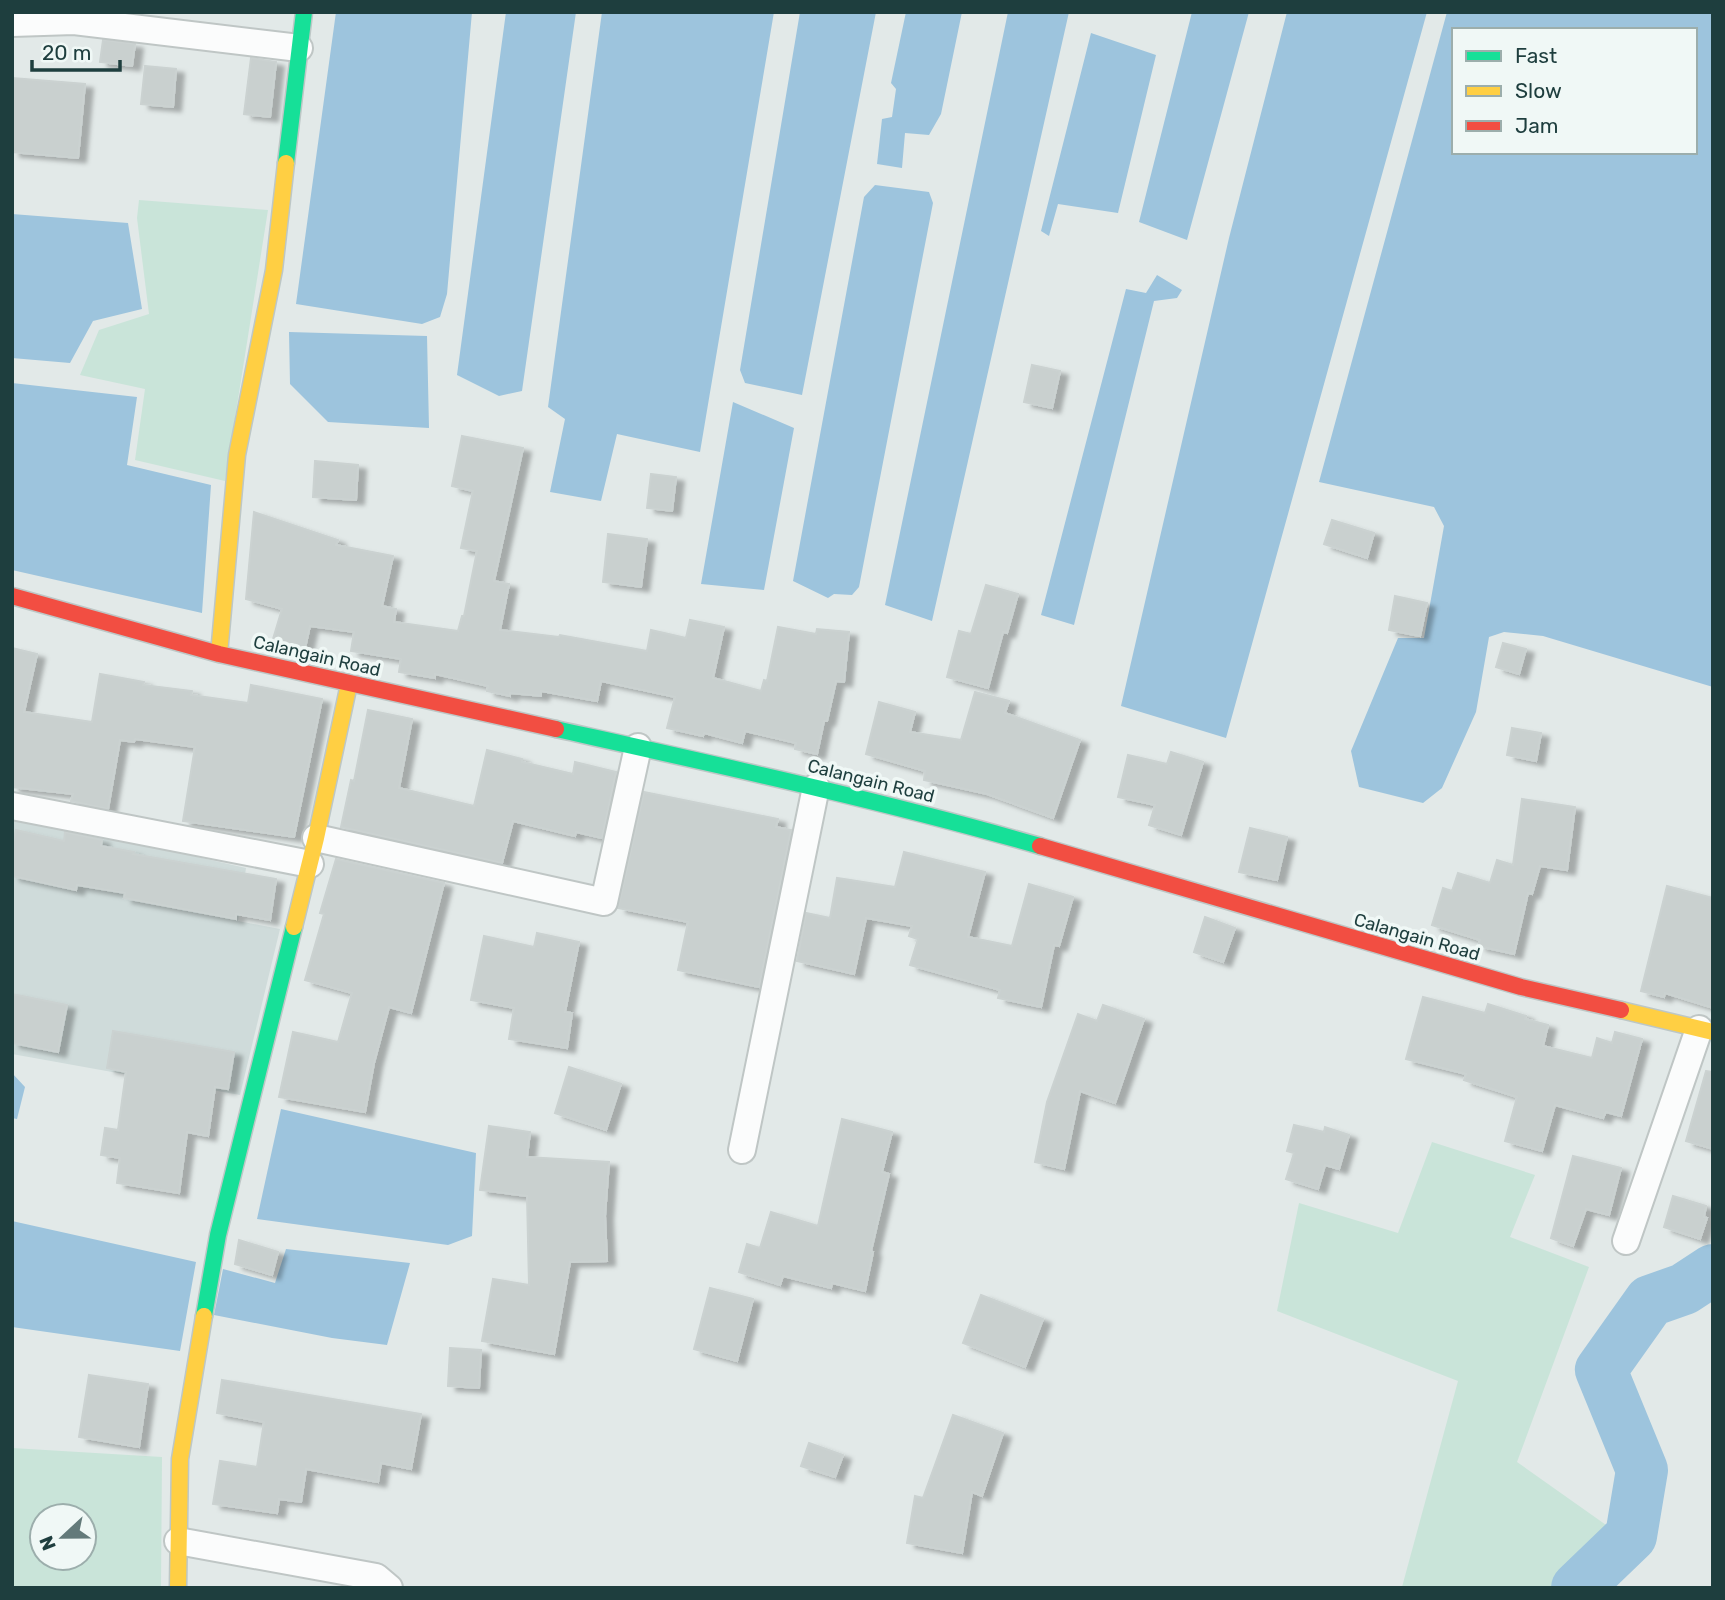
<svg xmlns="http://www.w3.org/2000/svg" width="1725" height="1600" font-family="Rubik,sans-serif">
  <defs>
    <filter id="shadow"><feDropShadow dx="8" dy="4.5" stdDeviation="2" flood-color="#0004"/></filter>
  </defs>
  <rect width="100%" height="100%" fill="#e2e9e8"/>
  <path fill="#cfdbda" d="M12,815L246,868L238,921L280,929L240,1095L12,1054Z"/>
  <path fill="#c9e4d9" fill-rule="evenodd" d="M139,200L268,210L225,481L135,460L145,389L80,375L99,330L149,314L137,218Z
    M1432,1142L1535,1175L1510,1237L1589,1267L1517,1462L1616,1532L1556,1588L1402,1587L1458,1381L1277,1311L1299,1203L1398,1233Z
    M12,1448L162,1457L161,1588H12ZM42,1516H84V1558H42Z"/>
  <path fill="#9dc4dd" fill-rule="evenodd" d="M336,12H472L447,294L440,317L422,324L296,304Z
    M506,12H576L522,391L499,396L457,375Z
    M602,12H774L700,452L617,434L601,501L550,492L565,419L548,407Z
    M800,12H876L802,395L745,383L740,370Z
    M906,12H962L941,114L929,135L905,133L902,168L877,164L882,119L892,117L896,89L891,83Z
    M1008,12H1069L932,621L885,605Z
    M1192,12H1249L1187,240L1139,222Z
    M1287,12H1427L1226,738L1121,706L1229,238Z
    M1447,12H1713V687L1543,636L1504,632L1489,637L1476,712L1442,788L1423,803L1359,787L1351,751L1398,638H1424L1444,526L1434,507L1319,482ZM1454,30H1695V152H1454Z
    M1091,33L1156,55L1118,213L1058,204L1049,236L1041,231Z
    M875,185L929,192L933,203L859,587L852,595L834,594L828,598L793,581L864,197Z
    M12,214L128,223L142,309L93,321L70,363L12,358Z
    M1157,275L1182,290L1177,298L1154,301L1074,625L1041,615L1126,289L1146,293Z
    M289,332L427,336L429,428L328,422L290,384Z
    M12,383L137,397L127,465L211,485L202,613L12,570Z
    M733,402L794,428L764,590L701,584Z
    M12,1073L25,1087L17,1119L12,1118Z
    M281,1109L476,1153L472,1236L448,1245L257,1219Z
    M12,1221L196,1262L180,1351L12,1327Z
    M286,1249L410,1263L387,1345L332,1338L214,1315L223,1269L275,1283Z"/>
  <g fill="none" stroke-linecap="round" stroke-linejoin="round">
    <path stroke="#9dc4dd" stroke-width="52" d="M1577,1588L1631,1536L1642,1470L1601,1370L1650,1301L1684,1289L1713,1270"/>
  </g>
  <path fill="#c9d0cf" stroke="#cbd2d1" stroke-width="2" filter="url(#shadow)" d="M103,40L135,44L132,66L100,62Z
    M251,58L276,62L270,117L244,114Z
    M145,66L176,69L173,107L141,104Z
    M12,78L85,84L78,158L12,152Z
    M1032,365L1060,371L1052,408L1024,402Z
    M462,436L523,448L494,581L509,584L500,630L559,637L560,635L647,651L651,630L686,638L690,620L724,627L713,678L761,691L764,680L767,681L778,627L816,634L817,629L849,632L844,682L836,681L827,721H824L817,754L795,749L796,743L745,731L742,743L704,733L703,736L667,728L675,697L601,681L597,701L541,691V696L510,693V696L487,691L488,686L435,674V678L399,672L401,659L351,651L354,632L310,626L305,648L273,639L282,609L246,599L254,512L338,540L336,545L393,556L382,606L396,609L394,622L458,631L462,616H464L477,551L461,548L473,491L452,486Z
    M315,461L358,465L356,500L313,497Z
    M651,474L676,477L672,511L647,508Z
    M1332,520L1374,533L1367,558L1324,544Z
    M608,534L647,539L641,587L603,582Z
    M986,585L1018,594L1007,633L1003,632L988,688L947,677L959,631L971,634Z
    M1395,596L1427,603L1420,636L1389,630Z
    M1503,643L1526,649L1519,674L1496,667Z
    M12,648L37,654L24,712L92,722L100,674L144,682L143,685L192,691L191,695L248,703L251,685L322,699L294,837L183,821L195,747L135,739L134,742L120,740L108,809L71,801L73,794L12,787Z
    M975,692L1009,701L1005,713L1080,740L1053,818L987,794L924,780L925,771L866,754L879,702L915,712L910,732L961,740Z
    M368,710L412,719L399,788L474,806L487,750L522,759V762L573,774L575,762L616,772L602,838L576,832L575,836L513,821L502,863L341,827L351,780L354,781Z
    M1512,728L1541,733L1536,761L1507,755Z
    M1171,752L1203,762L1181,835L1149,825L1155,805L1118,797L1128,755L1167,764Z
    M644,792L778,819L776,827L791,830L759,987L678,970L688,922L618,908Z
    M1522,799L1575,807L1567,870L1540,866L1532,894L1528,893L1514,954L1478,946L1480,940L1432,925L1443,888L1452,891L1458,873L1490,883L1497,860L1513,865Z
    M1250,828L1287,837L1277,880L1239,872Z
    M16,830L64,841L65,832L102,840L101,846L134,852L133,854L276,879L270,920L236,914V919L124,898L125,893L77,885L76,890L12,876V847Z
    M904,852L985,872L968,937L1012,946L1029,884L1073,897L1059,946L1054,945L1041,1007L998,998L1000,990L910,965L918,939L909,936L912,926L866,918L854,974L797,961L806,913L830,918L837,878L895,887Z
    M336,859L444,883L411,1013L389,1007L374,1063L365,1112L279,1097L293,1032L338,1042L352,993L305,980L324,914L320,913Z
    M1667,886L1713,898V1008L1665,993L1664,997L1641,991Z
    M1205,917L1235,928L1223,962L1194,952Z
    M537,933L579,942L565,1012L572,1013L567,1048L509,1039L514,1008L471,1000L484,936L534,947Z
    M12,994L67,1005L58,1052L12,1043Z
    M1423,997L1485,1013L1488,1004L1526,1016L1525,1019L1548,1025L1543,1046L1592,1058L1597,1038L1612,1043L1615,1032L1642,1039L1621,1116L1606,1112L1603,1118L1555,1105L1542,1151L1505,1141L1517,1097L1464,1080L1466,1074L1406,1059Z
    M1103,1005L1144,1019L1115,1103L1080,1091L1064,1169L1035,1162L1047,1102L1078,1014L1097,1021Z
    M113,1031L234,1052L228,1089L215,1087L208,1136L187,1132L179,1193L117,1183L120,1158L101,1155L105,1128L118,1130L126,1072L107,1068Z
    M569,1067L621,1084L606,1130L555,1113Z
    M1706,1071L1713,1072V1149L1686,1141Z
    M842,1119L892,1132L882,1172L889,1174L871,1251L873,1252L865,1291L832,1283L831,1288L783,1276L780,1285L739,1272L747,1244L760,1248L771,1212L818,1226Z
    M1294,1125L1324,1132L1325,1127L1349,1135L1339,1169L1325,1165L1318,1189L1286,1179L1294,1153L1287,1151Z
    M489,1126L530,1132L527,1157L609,1162L605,1216L607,1261L570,1262L554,1354L482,1341L493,1279L529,1285L527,1196L480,1190Z
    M1573,1156L1621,1168L1609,1215L1586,1209L1573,1246L1551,1238Z
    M1673,1196L1706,1206L1704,1217L1707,1218L1700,1239L1664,1227Z
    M239,1240L278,1252L272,1275L235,1264Z
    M710,1288L753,1299L737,1361L694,1349Z
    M981,1295L1043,1319L1025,1367L963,1343Z
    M450,1348L481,1350L479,1388L448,1386Z
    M89,1375L148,1384L139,1447L79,1437Z
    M222,1380L421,1414L411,1469L381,1463L378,1482L306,1469L301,1502L279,1499L277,1513L213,1504L220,1461L257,1467L264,1422L217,1413Z
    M953,1415L1003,1433L982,1496L972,1492L962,1553L907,1543L915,1496L923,1498Z
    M809,1443L843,1455L835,1477L801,1466Z"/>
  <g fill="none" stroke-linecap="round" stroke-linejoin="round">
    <g stroke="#bfc6c5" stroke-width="30">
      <path id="street" d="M12,23L74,21L299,48
        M12,806L310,864
        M316,838L604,902L638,747
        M742,1150L816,787
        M1626,1241L1699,1029
        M178,1541L376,1577L389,1588"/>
    </g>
    <g stroke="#bdc7c6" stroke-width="19">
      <path id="fast" d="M286,163L304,12
        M556,729C718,765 880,800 1040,846
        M204,1316L218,1235L294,927"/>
    </g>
    <g stroke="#bdc7c6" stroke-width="19">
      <path id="slow" d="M219,654L237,455L274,270L286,163
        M294,927L316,838L349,684
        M1621,1010L1713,1032
        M178,1588L180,1459L204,1316"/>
    </g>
    <g stroke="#bdc7c6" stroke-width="19">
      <path id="jam" d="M12,596L219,654L556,729
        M1040,846L1521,987L1621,1010"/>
    </g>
    <use href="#street" stroke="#fbfcfc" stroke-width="26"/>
    <use href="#fast" stroke="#16e098" stroke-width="16"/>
    <use href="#slow" stroke="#ffcf43" stroke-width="16"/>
    <use href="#jam" stroke="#f24e42" stroke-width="16"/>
  </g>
  <g text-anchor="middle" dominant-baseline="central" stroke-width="7" stroke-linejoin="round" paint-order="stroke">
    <g font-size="18" fill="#1e3e3e" stroke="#f0f8f6">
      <text transform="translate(317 656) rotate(13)">Calangain Road</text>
      <text transform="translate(871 781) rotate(14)">Calangain Road</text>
      <text transform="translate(1417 937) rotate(16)">Calangain Road</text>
    </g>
  </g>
  <rect width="1725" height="1600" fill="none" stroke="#1e3e3e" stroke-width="28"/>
  <rect x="1452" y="28" width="245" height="126" fill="#f0f8f6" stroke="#9caeac" stroke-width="2"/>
  <rect x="1466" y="51" width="35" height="10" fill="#16e098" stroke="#9caeac" stroke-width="2"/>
  <text x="1515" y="63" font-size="21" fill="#1e3e3e">Fast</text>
  <rect x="1466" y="86" width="35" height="10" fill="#ffcf43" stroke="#9caeac" stroke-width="2"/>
  <text x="1515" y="98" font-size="21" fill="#1e3e3e">Slow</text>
  <rect x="1466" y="121" width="35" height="10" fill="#f24e42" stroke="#9caeac" stroke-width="2"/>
  <text x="1515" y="133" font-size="21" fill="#1e3e3e">Jam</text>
  <g transform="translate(63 1537) rotate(248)"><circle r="33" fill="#f0f8f6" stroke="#9caeac" stroke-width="2"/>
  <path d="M0-5L12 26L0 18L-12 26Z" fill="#637a7a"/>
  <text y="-10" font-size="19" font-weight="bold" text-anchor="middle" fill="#1e3e3e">N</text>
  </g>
  <path d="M32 60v10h88v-10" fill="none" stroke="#1e3e3e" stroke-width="3.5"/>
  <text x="42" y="60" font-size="21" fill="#1e3e3e" stroke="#f0f8f6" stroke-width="5" paint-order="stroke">20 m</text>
</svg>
